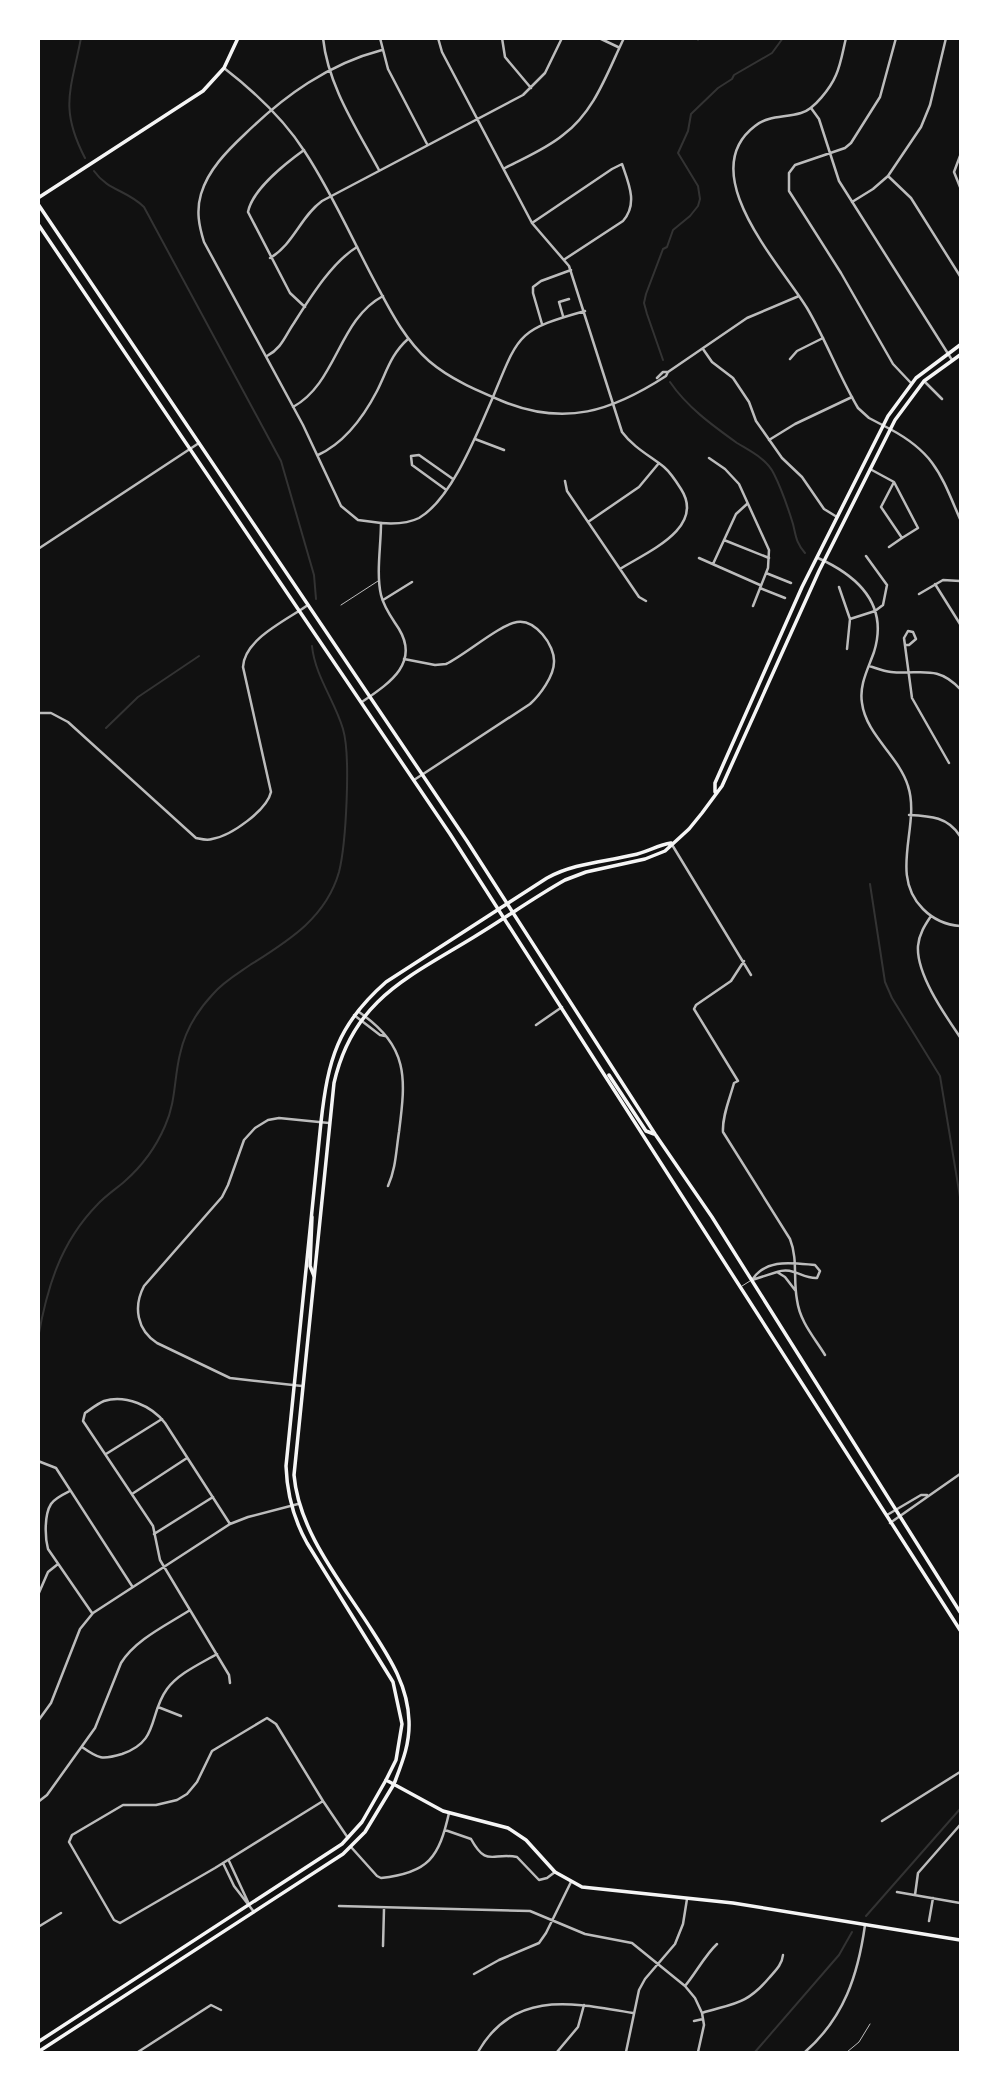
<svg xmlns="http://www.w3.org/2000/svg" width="999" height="2091" font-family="Quicksand,sans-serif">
  <rect width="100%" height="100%" fill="#111"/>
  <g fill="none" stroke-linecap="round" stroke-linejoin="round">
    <path stroke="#333" stroke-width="2" d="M81,38C71,90 59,108 85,158
      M94,171C108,191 127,190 144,207L281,461L314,575L316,599
      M663,360L647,314L644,303L646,294L663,249L667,247L673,230L690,216L698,206L700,199L698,186L678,153L688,131L691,114L718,88L732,79L734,75L772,53L783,38
      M670,382C687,407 712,425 737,443C750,451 767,459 774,474C780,486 789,511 793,524C796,536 796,543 805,553
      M106,728L138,697L199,656
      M870,884L885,982L892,998L940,1076L960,1197
      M38,1338C47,1288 60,1243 97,1205C105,1196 116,1189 125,1181C142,1166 156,1147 165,1126C176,1102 174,1078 180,1054C185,1031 197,1011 213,994C223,982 237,974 250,965C288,941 326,918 339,872C346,844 351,756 343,729C335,701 315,676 312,646
      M866,1916L960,1809
      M755,2052L839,1955L852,1932"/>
    <path stroke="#bcbcbc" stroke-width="1" d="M341,605L378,581
      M742,1286L750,1281
      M847,2052L859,2042L870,2024"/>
    <path stroke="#bcbcbc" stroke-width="2.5" d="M323,38C328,86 357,129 379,170
      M380,38L388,69L427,144
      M438,38L442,52L532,223L569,266L622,432C633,447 650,456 664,467C671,473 676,481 681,489C706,528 647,552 620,569
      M502,38L505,57L531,88
      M599,38L618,47
      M896,38L880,97L851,143L845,148L795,165L789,173V191L841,273L893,364L911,383
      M698,39V38
      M811,108L819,119L839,181L952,360
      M304,150C286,163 252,190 248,212L290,293L305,307
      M960,156L954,172L960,187
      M505,168C524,158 546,149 563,135C595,111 607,73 624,38
      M888,176L911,198L960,276
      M852,202L873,189L888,176L921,127L930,105L946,38
      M532,223L612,169L622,164C629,184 638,204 623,221L565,259
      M270,258C293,245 301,216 322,201L523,95L545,73L562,38
      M563,316L559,302L569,299
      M542,324L533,293V287L541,281L571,270
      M703,349L712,362L733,378L749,402L756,421L782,458L802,477L824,509L837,517
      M267,356C282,348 285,336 294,323C310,298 332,262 357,247
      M790,359L797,351L823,338
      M924,381L942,399
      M493,397C519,334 517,330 585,311
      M293,407C337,383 338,320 383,296
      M890,429C935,453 941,475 960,519
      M475,439L504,450
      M769,440L795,424L852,397
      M318,455C344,443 364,416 377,391C387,371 391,354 408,339
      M709,458L725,469L739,484L769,550L768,568L753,606
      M870,469L894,482
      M565,481L567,491L639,597L646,601
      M894,482L918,528L902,538L881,507Z
      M445,489L412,465L411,456L419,455L453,479
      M588,522L639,487L659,463
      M381,523L358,520L341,506L303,425L204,242C199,226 196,211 201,194C208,170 227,151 245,134C284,96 328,64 382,50
      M724,540L769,558
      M889,547L902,538
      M699,558L760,585
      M818,558C858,576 889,604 874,652C868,669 859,685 862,703C866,735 899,756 908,786C921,826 888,874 923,909C933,919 946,925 960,926
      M713,564L736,514L747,504
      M766,573L791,583
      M935,584L960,624
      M839,587L850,619L847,649
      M760,588L785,598
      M919,594L943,580L960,581
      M383,600L412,582
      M850,619L875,611L883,605L887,585L866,556
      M905,645H909L916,639L913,632L908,631L904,638L912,698L949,763
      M404,659L435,665L446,664C465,655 499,625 517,622C535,619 555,645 554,662C554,676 540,695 530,704L414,780
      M869,666C876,668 883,671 891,672C920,675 937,664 960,689
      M909,815C931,816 948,817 960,836
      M671,843L751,975
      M931,916C925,925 919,934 918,946C916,974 945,1015 960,1037
      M744,961L731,981L696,1005L694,1009L738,1081L734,1083C730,1098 722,1116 723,1132L790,1239C798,1259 793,1279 797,1300C800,1322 814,1337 825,1355
      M359,1012C409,1047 406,1077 399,1132C396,1151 396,1168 388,1186
      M354,1015L380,1035L385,1036
      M536,1025L562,1007
      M752,1280C766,1258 792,1263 815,1265L820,1271L817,1278C802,1279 793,1266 777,1272
      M752,1280L777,1272L785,1277L795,1290
      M302,1386L230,1378L157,1343C137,1330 133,1307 144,1286L222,1197L228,1185L244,1140L255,1128L268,1120L279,1118L329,1123
      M106,1454L162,1419
      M38,1461L56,1468L132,1586
      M70,1491C64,1494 55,1498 51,1504C44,1515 45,1538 48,1549L92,1613
      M132,1494L187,1458
      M887,1515L921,1495H927
      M890,1523L960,1474
      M154,1534L213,1497
      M38,1595L48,1572L58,1564
      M230,1683L229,1675L160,1560L153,1526L83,1421L85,1413C91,1409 97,1404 104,1401C125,1394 152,1406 165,1423L230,1524
      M158,1707L181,1716
      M38,1721L51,1703L80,1629L93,1613L230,1524L248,1517L298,1504
      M82,1747C99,1759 102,1760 122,1754C160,1741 148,1715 167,1689C179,1673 200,1664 217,1654
      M323,1801L215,1868L120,1923L114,1920L69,1842L72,1835L123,1805H156L177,1800L187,1794L197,1782L212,1751L267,1718L276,1724L323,1801L348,1838
      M38,1802L47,1795L95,1728L121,1663C136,1639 167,1625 190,1610
      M882,1821L960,1772
      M445,1830L471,1839C487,1868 492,1852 517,1857L539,1880L547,1878L555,1872
      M351,1847L377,1876L381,1878C429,1873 439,1857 449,1813
      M229,1861L248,1902
      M223,1863L234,1886L254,1912
      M897,1892L960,1903
      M915,1895L918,1873L960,1825
      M339,1906L530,1911L585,1934L632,1943L685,1986L695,1998L702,2013L704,2025L698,2052
      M929,1921L933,1898
      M38,1927L61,1913
      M383,1946L384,1909
      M474,1974L499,1960L539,1943L546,1933L571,1882
      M685,1986C696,1973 705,1955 717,1944
      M702,2013C734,2003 746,2005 769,1978C775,1971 782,1965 783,1955
      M694,2021L703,2019
      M138,2052L211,2005L221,2010
      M478,2052C514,1989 573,2003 633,2013
      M557,2052L578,2027L584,2005
      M626,2052L639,1990L645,1979L675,1944L683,1924L687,1899"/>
    <path stroke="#bcbcbc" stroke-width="2.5" d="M846,38C843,50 841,64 836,75C831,87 814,110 801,113C784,118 769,115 755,126C693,173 781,265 807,308C826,340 839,376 858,408L869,418L890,429
      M224,68C255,92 284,119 305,152C332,193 352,239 375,282C390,310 404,339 429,361C450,379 476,390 502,401C565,427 612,411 666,376L668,372L747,318L799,296
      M657,378L663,372H668
      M38,549L199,443
      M362,702C388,684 420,664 399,629C392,618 384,608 381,595C376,573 381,546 381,523C394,524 407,524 419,518C452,499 478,431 493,397
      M38,713H51L68,722L196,838C201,839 207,841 212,839C231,836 267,810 271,792L243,667C244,639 287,620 308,605
      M805,2052C844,2018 858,1975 865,1925"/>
    <path stroke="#f5f5f5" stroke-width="3.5" d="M38,198L203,91L224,68L238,38
      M312,1217L310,1266L314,1276
      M38,2042L342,1844L362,1822L386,1780
      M38,2052L343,1854L365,1832L394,1784"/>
    <path stroke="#f5f5f5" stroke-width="3.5" d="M38,204L467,841L655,1134L712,1217L960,1612
      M38,224L450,834L960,1630
      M715,792V783L802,587L888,416L916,378L960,345
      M671,843C658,845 647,852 633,855C604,862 574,863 547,878L386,982C337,1025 328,1060 321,1122L286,1466C287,1494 293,1518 307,1543L393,1682L402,1724L396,1760L386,1780L443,1811L508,1828L526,1840L555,1872L582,1887L733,1903L960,1940
      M609,1075L646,1131L654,1134
      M394,1784C402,1763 410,1744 409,1721C408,1687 391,1660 373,1632C343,1584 299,1533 294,1475L334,1083C353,1000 407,978 474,937C504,919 533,898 565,880L586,872L645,859L665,851L689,829L702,813L722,786L819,571L895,420L924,381L960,355"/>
  </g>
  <rect width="999" height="2091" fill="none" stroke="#ffffff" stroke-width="80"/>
</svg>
